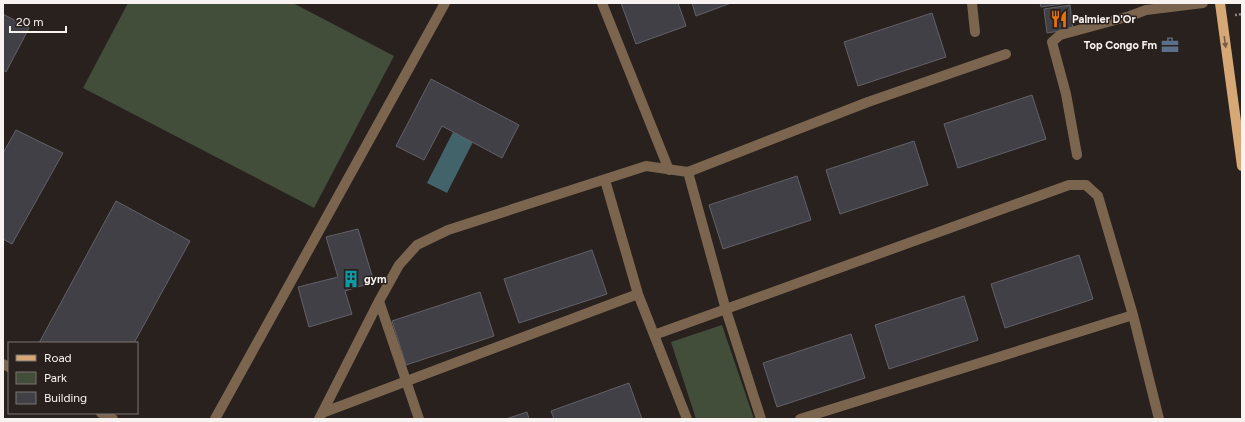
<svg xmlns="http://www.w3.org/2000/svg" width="1245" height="422" font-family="Figtree,sans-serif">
  <rect width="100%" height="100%" fill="#28211e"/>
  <path fill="#424d3a" d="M128,3H293L394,56L314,208L83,88Z
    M722,325L754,419H696L671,342Z"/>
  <path fill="#416369" d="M453,132L473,142L447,193L427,183Z"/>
  <path fill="#414047" stroke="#626169" d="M621,3H678L686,26L636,44Z
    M692,3H731L696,16Z
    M1040,3H1068L1041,7Z
    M1070,5L1073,29L1047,33L1044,9Z
    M932,13L946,57L858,86L844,42Z
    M3,14L29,28L6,72L3,70Z
    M431,79L519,125L502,158L442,126L424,160L396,146Z
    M1032,95L1046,139L958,168L944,124Z
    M16,130L63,153L12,244L3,239V153Z
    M914,141L928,185L840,214L826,170Z
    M797,176L811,220L723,249L709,205Z
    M116,201L190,241L134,343H39Z
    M358,229L374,282L345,291L352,314L309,327L298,287L338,277L326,237Z
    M592,250L607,294L519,323L504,279Z
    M1079,255L1093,299L1005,328L991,284Z
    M480,292L494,336L406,365L392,321Z
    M964,296L978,340L889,369L875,325Z
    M851,334L865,378L777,407L763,363Z
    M629,383L642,419H554L551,411Z
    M527,412L529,419H506Z"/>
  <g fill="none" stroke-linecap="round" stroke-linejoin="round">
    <path stroke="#8d8784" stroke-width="2.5" stroke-dasharray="2 2" stroke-linecap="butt" d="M1235,15L1242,14"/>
    <path stroke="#7c654e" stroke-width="10" d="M972,3L975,32"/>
    <path stroke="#7c654e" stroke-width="10" d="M602,3L669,170
      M1077,155L1066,94L1052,42L1060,35L1130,16L1146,10L1203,3
      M688,172L726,310L761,419
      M605,180L638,294L687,419
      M379,301L419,419
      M654,335L1069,185H1086L1098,196L1133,315L1159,419
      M3,364L9,367
      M101,413L113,419
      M322,413L638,294
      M215,419L445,3
      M319,419L379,301L399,265L417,245L448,230L646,166L688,172L868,102L1006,54
      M800,419L1133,315"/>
    <path stroke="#d6a876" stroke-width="10" d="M1220,3L1242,166"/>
  </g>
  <defs><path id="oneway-solid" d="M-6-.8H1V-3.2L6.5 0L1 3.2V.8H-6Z"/></defs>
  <use fill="#765e46" href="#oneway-solid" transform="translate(1225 42) rotate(82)"/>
  <defs>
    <g id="restaurant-bare" transform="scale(1.38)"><path d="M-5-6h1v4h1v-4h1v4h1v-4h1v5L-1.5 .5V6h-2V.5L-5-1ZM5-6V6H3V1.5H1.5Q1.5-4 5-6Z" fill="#e8710a" stroke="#28211e" stroke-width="2.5" paint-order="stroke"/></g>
    <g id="office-bare" transform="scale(1.38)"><path d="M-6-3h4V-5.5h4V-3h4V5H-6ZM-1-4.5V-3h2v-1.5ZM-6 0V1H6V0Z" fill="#5c6f8a" stroke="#28211e" stroke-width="2.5" paint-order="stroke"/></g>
    <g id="building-bare" transform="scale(1.38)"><path d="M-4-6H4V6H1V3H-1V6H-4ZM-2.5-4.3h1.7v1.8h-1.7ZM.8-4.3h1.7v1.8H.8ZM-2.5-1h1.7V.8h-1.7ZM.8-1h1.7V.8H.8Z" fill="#0f9aa8" stroke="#28211e" stroke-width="2.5" paint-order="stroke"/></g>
  </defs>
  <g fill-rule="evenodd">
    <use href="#restaurant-bare" x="1059" y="19"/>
    <use href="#office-bare" x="1170" y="45"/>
    <use href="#building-bare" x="351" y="279"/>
  </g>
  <g text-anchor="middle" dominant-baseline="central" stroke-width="3" stroke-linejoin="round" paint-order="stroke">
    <g font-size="11" font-weight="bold" fill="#f8f3f1" stroke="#28211e" text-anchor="start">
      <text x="1072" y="19">Palmier D'Or</text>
      <text x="1157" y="45" text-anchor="end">Top Congo Fm</text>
      <text x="364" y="279">gym</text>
    </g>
  </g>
  <rect width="1245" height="422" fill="none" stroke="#f8f3f1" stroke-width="8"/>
  <rect x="8" y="342" width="130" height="72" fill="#28211e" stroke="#7b7572"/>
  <rect x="16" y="355" width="20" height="6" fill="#d6a876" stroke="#7b7572"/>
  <text x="44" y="362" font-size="12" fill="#f8f3f1">Road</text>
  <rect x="16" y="372" width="20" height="12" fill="#424d3a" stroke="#7b7572"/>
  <text x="44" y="382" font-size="12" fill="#f8f3f1">Park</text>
  <rect x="16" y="392" width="20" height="12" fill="#414047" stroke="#7b7572"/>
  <text x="44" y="402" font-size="12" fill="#f8f3f1">Building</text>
  <path d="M10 26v6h56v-6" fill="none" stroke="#f8f3f1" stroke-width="2"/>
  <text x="16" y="26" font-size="12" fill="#f8f3f1" stroke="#28211e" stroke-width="3" paint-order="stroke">20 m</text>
</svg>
